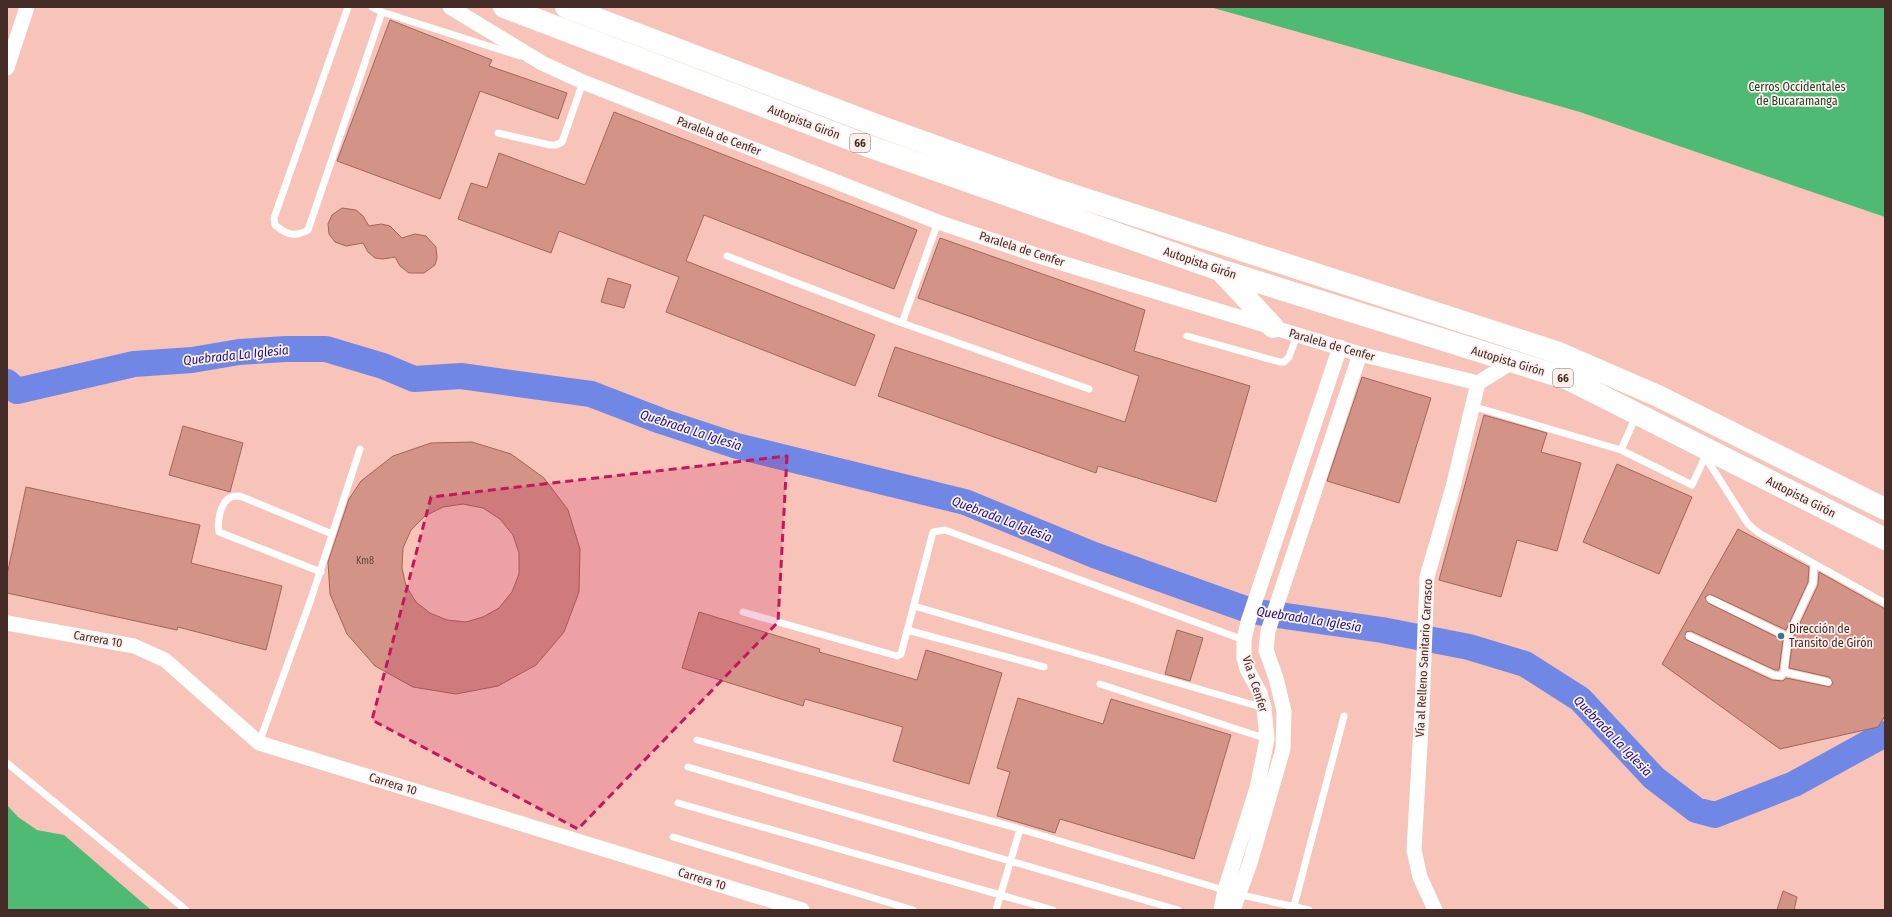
<svg xmlns="http://www.w3.org/2000/svg" width="1892" height="917" font-family="'Fira Sans Condensed',sans-serif">
  <rect width="100%" height="100%" fill="#f8c3b8"/>
  <path fill="#4eba73" d="M1210,7H1885V217L1580,112Z
    M7,805L18,817L37,830L64,835L151,910H7Z"/>
  <g fill="none" stroke-linecap="round" stroke-linejoin="round">
    <path stroke="#7187e6" stroke-width="26" d="M7,382L17,391L134,364L192,360L239,352L286,349H326L383,366L414,379L461,376L591,394L661,421L737,446L965,502L1094,555L1251,611L1382,630L1469,647L1525,664L1580,699L1654,778L1696,810L1715,815L1794,784L1885,734"/>
  </g>
  <path fill="#d39487" stroke="#a1665a" fill-rule="evenodd" d="M390,20L492,60L489,66L567,93L558,119L480,91L440,199L337,161Z
    M614,112L917,230L894,289L704,215L686,261L875,335L855,386L666,312L679,277L559,231L551,253L458,219L471,183L487,188L499,153L585,185Z
    M342,208L356,210L363,216L369,226L381,224L390,226L402,238L415,234L426,236L436,247L437,258L435,265L424,273H409L400,266L395,257L383,259L375,258L368,252L363,243L346,246L335,242L329,234L328,224L332,215Z
    M940,238L1145,310L1134,351L1250,386L1216,502L1098,466L1096,473L878,396L895,347L1125,422L1139,376L918,298Z
    M608,278L631,285L624,308L601,302Z
    M1362,377L1431,398L1399,503L1327,481Z
    M1484,415L1547,433L1541,452L1581,463L1557,551L1517,540L1501,597L1439,580Z
    M183,426L243,443L230,492L169,475Z
    M472,442L511,454L544,478L568,510L580,549L579,592L564,632L536,665L498,686L456,694L413,687L375,666L347,634L330,594L328,562L349,499L361,481L393,456L431,443ZM463,504L483,508L500,519L513,535L519,553V574L512,592L499,608L483,617L466,622L447,620L430,613L416,602L406,586L402,568L403,548L411,530L425,516L443,507Z
    M1617,464L1692,497L1659,574L1583,542Z
    M26,487L200,525L191,563L282,586L266,650L178,627L177,630L7,593V575Z
    M1738,529L1809,567L1808,582L1786,630L1712,595H1708L1705,597L1708,603L1783,640L1779,670H1775L1691,631L1686,632L1685,639L1772,680L1783,681L1786,678L1830,687L1833,683L1829,677L1789,668L1793,638L1818,585L1819,572L1885,609V716L1878,727L1780,749L1662,664Z
    M699,612L820,649L819,652L917,680L926,650L1002,673L969,784L893,761L903,727L805,699L803,706L682,668Z
    M1177,630L1203,638L1190,681L1165,674Z
    M1018,698L1103,724L1111,699L1231,735L1194,859L1060,819L1055,833L997,816L1010,772L997,768Z
    M1783,891L1797,897L1794,910H1777Z"/>
  <g fill="none" stroke-linecap="round" stroke-linejoin="round">
    <path stroke="#fff" stroke-width="7" d="M348,7L274,218L275,225C286,234 294,238 308,230L382,12
      M372,7L382,12L520,56
      M498,133L550,145H556L562,142L583,82
      M727,256L902,323L938,222
      M902,323L1089,389
      M1187,336L1280,362H1284L1289,357L1297,335
      M1472,406L1621,450L1692,485L1705,457
      M1621,450L1636,416
      M1704,455L1748,524L1759,533L1885,603
      M321,572L219,532C217,523 220,502 231,497C233,496 238,496 240,496L332,534
      M1710,599L1788,637
      M914,606L1264,708
      M743,612L897,656L901,654L933,532L945,530L1244,640
      M907,630L1044,667
      M1689,636L1774,675L1781,676L1784,672L1788,637L1813,583L1814,565
      M1784,672L1828,682
      M1100,684L1267,739
      M697,740L1020,829L1227,891
      M259,743L311,599L360,449
      M7,763L186,910
      M688,767L1178,910
      M678,803L1053,910
      M673,837L913,910
      M1237,894L1309,910
      M1294,906L1344,716
      M996,910L1020,829"/>
    <path stroke="#fff" stroke-width="15" d="M450,7L542,63L583,82L938,222L1039,256L1360,354L1478,383L1512,362
      M7,68L27,7
      M7,623L134,646L165,660L259,743L802,910
      M1221,910L1225,890L1257,788L1267,739L1264,708L1260,693L1247,669L1244,658V640L1248,622L1340,347
      M1233,910L1250,863L1283,749L1284,711L1276,678L1266,650L1268,631L1360,354
      M1435,910L1420,877L1414,850L1422,709L1427,577L1453,487L1478,383"/>
    <path stroke="#fff" stroke-width="22" d="M504,7L868,146L1220,270L1568,379L1885,539
      M566,7L879,126L1057,190L1559,353L1658,396L1885,509
      M1221,271L1273,327"/>
  </g>
  <path fill="#c2185b" fill-opacity="0.2" stroke="#c2185b" stroke-width="3" stroke-dasharray="8 5" stroke-linejoin="round" d="M787,456L778,622L578,829L372,720L431,497Z"/>
  <circle fill="#347986" stroke="#fdefec" stroke-width="1.5" cx="1781" cy="636" r="4"/>
  <g text-anchor="middle" dominant-baseline="central" stroke-width="3.5" stroke-linejoin="round" paint-order="stroke">
    <g font-size="10" fill="#69463f">
      <text x="365" y="561">Km8</text>
    </g>
    <g fill="#fdefec" stroke="#7d6662" stroke-width="1">
      <rect x="850" y="134" width="20" height="18" rx="3"/>
      <rect x="1553" y="369" width="20" height="18" rx="3"/>
    </g>
    <g font-size="11" font-weight="bold" fill="#462c27">
      <text x="860" y="143">66</text>
      <text x="1563" y="378">66</text>
    </g>
    <g font-size="12" fill="#1c472a" stroke="#fdefec">
      <text x="1797" y="87">Cerros Occidentales<tspan x="1797" dy="14">de Bucaramanga</tspan></text>
    </g>
    <g font-size="12" fill="#462c27" stroke="#fdefec">
      <text transform="translate(804 122) rotate(21)">Autopista Girón</text>
      <text transform="translate(719 136) rotate(21)">Paralela de Cenfer</text>
      <text transform="translate(1022 249) rotate(18)">Paralela de Cenfer</text>
      <text transform="translate(1200 263) rotate(19)">Autopista Girón</text>
      <text transform="translate(1332 345) rotate(16)">Paralela de Cenfer</text>
      <text transform="translate(1508 361) rotate(17)">Autopista Girón</text>
      <text transform="translate(1801 497) rotate(27)">Autopista Girón</text>
      <text transform="translate(98 639) rotate(10)">Carrera 10</text>
      <text transform="translate(1424 658) rotate(-87)">Vía al Relleno Sanitario Carrasco</text>
      <text transform="translate(1255 684) rotate(72)">Vía a Cenfer</text>
      <text transform="translate(393 784) rotate(17)">Carrera 10</text>
      <text transform="translate(702 879) rotate(17)">Carrera 10</text>
    </g>
    <g font-size="12" fill="#462c27" stroke="#fdefec" text-anchor="start">
      <text x="1789" y="629">Dirección de<tspan x="1789" dy="14">Transito de Girón</tspan></text>
    </g>
    <g font-size="13" font-style="italic" fill="#1b1485" stroke="#fdefec">
      <text transform="translate(236 355) rotate(-6)">Quebrada La Iglesia</text>
      <text transform="translate(691 430) rotate(18)">Quebrada La Iglesia</text>
      <text transform="translate(1002 519) rotate(21)">Quebrada La Iglesia</text>
      <text transform="translate(1309 619) rotate(9)">Quebrada La Iglesia</text>
      <text transform="translate(1613 736) rotate(46)">Quebrada La Iglesia</text>
    </g>
  </g>
  <rect width="1892" height="917" fill="none" stroke="#462c27" stroke-width="16"/>
</svg>
